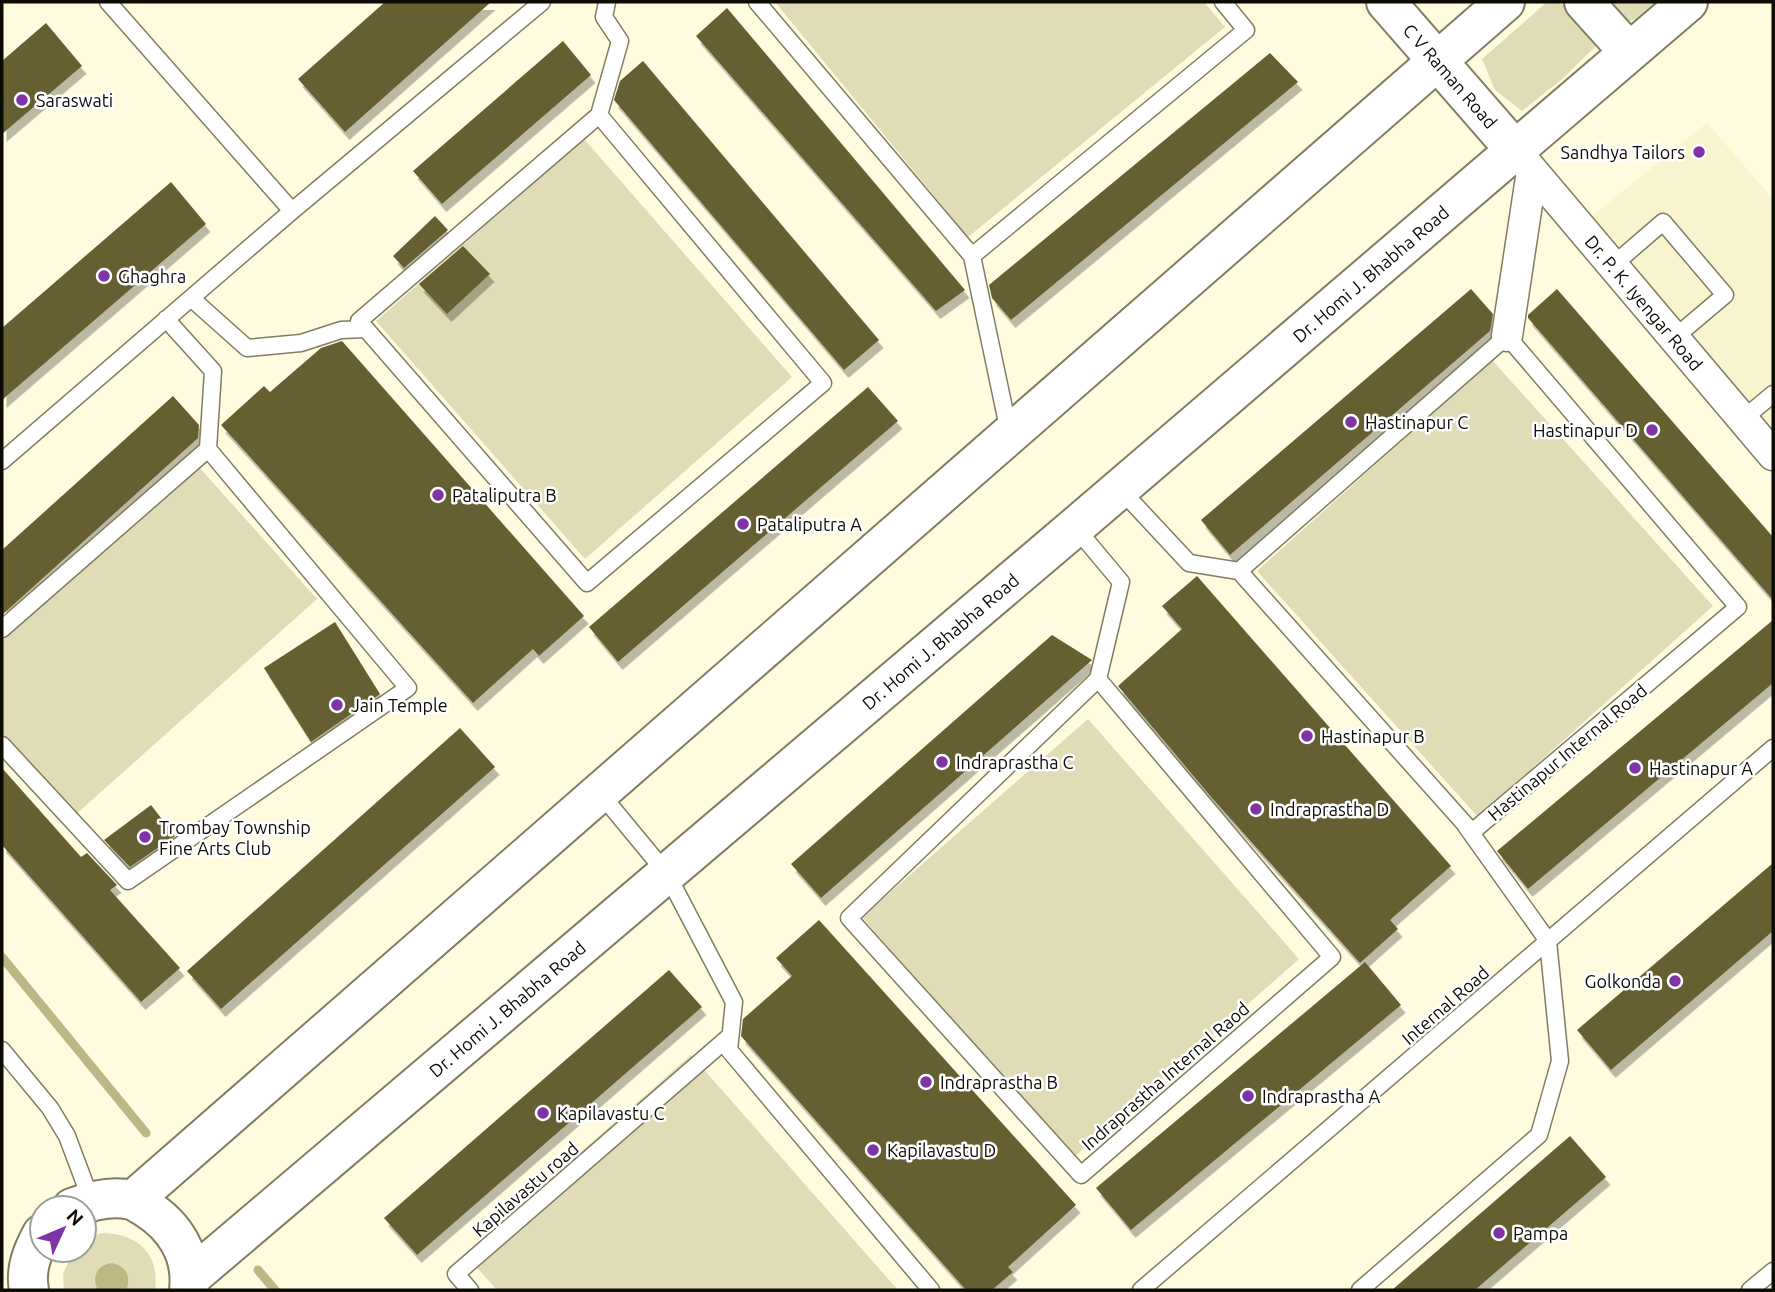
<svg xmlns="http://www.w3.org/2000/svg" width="1775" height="1292" font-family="Ubuntu,sans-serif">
  <defs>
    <filter id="shadow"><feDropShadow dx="4.5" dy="8" stdDeviation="0" flood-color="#0004"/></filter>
  </defs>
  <rect width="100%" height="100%" fill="#fffbde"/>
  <path fill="#f8f4ce" d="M1707,123L1773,199V434L1590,218Z"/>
  <path fill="#e0dcb5" d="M775,2H1204L1225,27L968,237Z
    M1547,2C1576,2 1586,20 1599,43L1561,80L1522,111L1495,90L1482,59Z
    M1600,2H1657L1639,18L1618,25Z
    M584,139L792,377L585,559L376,321Z
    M1492,360L1713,606L1478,817L1257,571Z
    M198,466L317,599L73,817L2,737V641Z
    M1088,719L1299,959L1073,1158L862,917Z
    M691,1055L898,1290H497L465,1254Z
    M101,1233C137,1233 160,1253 155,1290H64L63,1274L74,1250H84V1241Z"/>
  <path fill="#bdb786" d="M112,1263C125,1266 131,1275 127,1288L98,1290C91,1277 97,1265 112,1263Z"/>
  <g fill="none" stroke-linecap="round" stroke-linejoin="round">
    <path stroke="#bdb786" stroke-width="9" d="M2,957L146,1133
      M258,1270L275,1290"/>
  </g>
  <path fill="#655f30" filter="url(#shadow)" d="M385,2H491L345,132L298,79Z
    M727,8L965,290L936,311L696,36Z
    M46,23L82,66L2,134V61Z
    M563,41L591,75L442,204L413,171Z
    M1270,53L1298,82L1011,320L992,298L989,285Z
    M643,61L879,340L844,370L614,100L620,81Z
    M171,182L206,224L2,400V328Z
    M435,216L448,230L404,268L393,256Z
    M463,246L490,274L447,314L419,284Z
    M1471,289L1493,314L1490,331L1230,555L1201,520Z
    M1557,289L1773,537V600L1528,318V315Z
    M342,341L584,616L539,656L533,649L473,703L221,425L264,386L270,392L321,348Z
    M868,387L898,421L618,662L589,627Z
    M173,396L199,425L198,438L2,615V550Z
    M1197,576L1451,866L1390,920L1398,929L1360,963L1212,798L1118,686L1182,629L1162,606Z
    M1773,620V683L1528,889L1497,851Z
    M335,622L380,694L311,742L264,668Z
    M1052,635L1092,660L821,898L791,864Z
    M460,728L495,767L221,1009L187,971Z
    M2,768L81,857L87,853L117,885L110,890L180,968L141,1002L2,845Z
    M151,805L175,836L130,867L104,840Z
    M1773,863V931L1611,1070L1577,1030Z
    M819,920L1076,1205L1008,1267L1013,1272L992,1290H966L741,1036L743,1019L792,976L776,958Z
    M1365,962L1401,1005L1131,1230L1096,1188Z
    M669,970L702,1007L417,1255L384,1218Z
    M1570,1136L1606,1177L1475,1290H1392Z"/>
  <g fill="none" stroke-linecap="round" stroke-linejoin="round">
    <g stroke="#807d62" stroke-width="19">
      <path id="lane" d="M108,2L292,211
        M757,2L972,256L1246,30L1223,2
        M599,115L823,383L587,583L359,321L599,115L620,41L604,17L607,2
        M972,256L1009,432
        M1612,266L1663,222L1725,295L1674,338
        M191,298L247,348L301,343L341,330L366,329
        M1507,336L1738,607L1472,832L1239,571Z
        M1743,419L1773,394
        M2,461L292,211L542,2
        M1120,489L1189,563L1239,571
        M1075,527L1121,582L1098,679L849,918L1081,1175L1332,957L1098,679
        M2,629L208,449
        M2,745L128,881L408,688L208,449L213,371L166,319
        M600,793L667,874L734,1002L729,1050L931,1290
        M2,1050L50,1108L67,1136L91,1200
        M470,1290L456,1274L730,1036
        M1141,1290L1773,748
        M1360,1290L1539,1135L1560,1061L1548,941L1466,826
        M1750,1290L1773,1271"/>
    </g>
    <g stroke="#807d62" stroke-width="33">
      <g id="street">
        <path id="s1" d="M1515,150L1773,455"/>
        <path d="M1507,336L1532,171"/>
      </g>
    </g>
    <g stroke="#807d62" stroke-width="42">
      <g id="secondary">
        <path id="s2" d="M1386,2L1515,150"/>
        <path d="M1584,2L1629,52"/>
        <path d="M133,1200L1505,2"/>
        <path d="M72,1208C90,1201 111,1195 131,1200C136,1201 141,1205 146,1208C175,1226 193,1255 189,1290"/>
        <path id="s3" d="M190,1278L1075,527L1688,2"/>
        <path d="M29,1290C25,1270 32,1252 42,1234"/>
      </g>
    </g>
    <use href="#lane" stroke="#fff" stroke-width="16"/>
    <use href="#street" stroke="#fff" stroke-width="30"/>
    <use href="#secondary" stroke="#fff" stroke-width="38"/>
  </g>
  <g fill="#7f33a5" stroke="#fff" stroke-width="2.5">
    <circle cx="22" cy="100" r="7"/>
    <circle cx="1699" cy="152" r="7"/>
    <circle cx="104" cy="276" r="7"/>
    <circle cx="1351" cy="422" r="7"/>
    <circle cx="1652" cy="430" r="7"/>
    <circle cx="438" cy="495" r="7"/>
    <circle cx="743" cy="524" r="7"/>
    <circle cx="337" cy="705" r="7"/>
    <circle cx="1307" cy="736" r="7"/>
    <circle cx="942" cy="762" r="7"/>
    <circle cx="1635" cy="768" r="7"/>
    <circle cx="1256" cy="809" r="7"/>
    <circle cx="145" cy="837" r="7"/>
    <circle cx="1675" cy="981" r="7"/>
    <circle cx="926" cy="1082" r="7"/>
    <circle cx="1248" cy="1096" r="7"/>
    <circle cx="543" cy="1113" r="7"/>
    <circle cx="873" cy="1150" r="7"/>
    <circle cx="1499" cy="1233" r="7"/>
  </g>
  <g text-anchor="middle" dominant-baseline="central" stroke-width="5" stroke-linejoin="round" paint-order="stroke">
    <g font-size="18" fill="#0d0c04" stroke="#fff">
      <text stroke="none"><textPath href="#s2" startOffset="98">C V Raman Road</textPath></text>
      <text stroke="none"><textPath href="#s3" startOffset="1550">Dr. Homi J. Bhabha Road</textPath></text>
      <text stroke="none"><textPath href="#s1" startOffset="200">Dr. P. K. Iyengar Road</textPath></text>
      <text stroke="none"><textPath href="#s3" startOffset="984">Dr. Homi J. Bhabha Road</textPath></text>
      <text transform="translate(1567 752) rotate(-40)">Hastinapur Internal Road</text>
      <text transform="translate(1445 1005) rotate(-41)">Internal Road</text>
      <text stroke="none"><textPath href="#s3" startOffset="416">Dr. Homi J. Bhabha Road</textPath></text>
      <text transform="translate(1165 1076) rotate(-41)">Indraprastha Internal Raod</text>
      <text transform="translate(525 1189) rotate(-41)">Kapilavastu road</text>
    </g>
    <g font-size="18" fill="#0d0c04" stroke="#fff" text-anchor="start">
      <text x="36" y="100">Saraswati</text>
      <text x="1685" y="152" text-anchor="end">Sandhya Tailors</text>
      <text x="118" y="276">Ghaghra</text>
      <text x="1365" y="422">Hastinapur C</text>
      <text x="1638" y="430" text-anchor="end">Hastinapur D</text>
      <text x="452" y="495">Pataliputra B</text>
      <text x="757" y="524">Pataliputra A</text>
      <text x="351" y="705">Jain Temple</text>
      <text x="1321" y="736">Hastinapur B</text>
      <text x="956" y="762">Indraprastha C</text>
      <text x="1649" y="768">Hastinapur A</text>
      <text x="1270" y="809">Indraprastha D</text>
      <text x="159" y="827">Trombay Township<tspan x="159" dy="21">Fine Arts Club</tspan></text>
      <text x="1661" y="981" text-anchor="end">Golkonda</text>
      <text x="940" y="1082">Indraprastha B</text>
      <text x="1262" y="1096">Indraprastha A</text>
      <text x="557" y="1113">Kapilavastu C</text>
      <text x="887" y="1150">Kapilavastu D</text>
      <text x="1513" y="1233">Pampa</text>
    </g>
  </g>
  <rect width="1775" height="1292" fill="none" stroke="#0d0c04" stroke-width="7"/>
  <g transform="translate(63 1229) rotate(46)"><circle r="33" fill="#ffffff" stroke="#9e9e9b" stroke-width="2"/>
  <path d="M0-5L12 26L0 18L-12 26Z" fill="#7f33a5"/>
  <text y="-10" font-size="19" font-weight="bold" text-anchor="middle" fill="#0d0c04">N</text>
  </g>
</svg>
